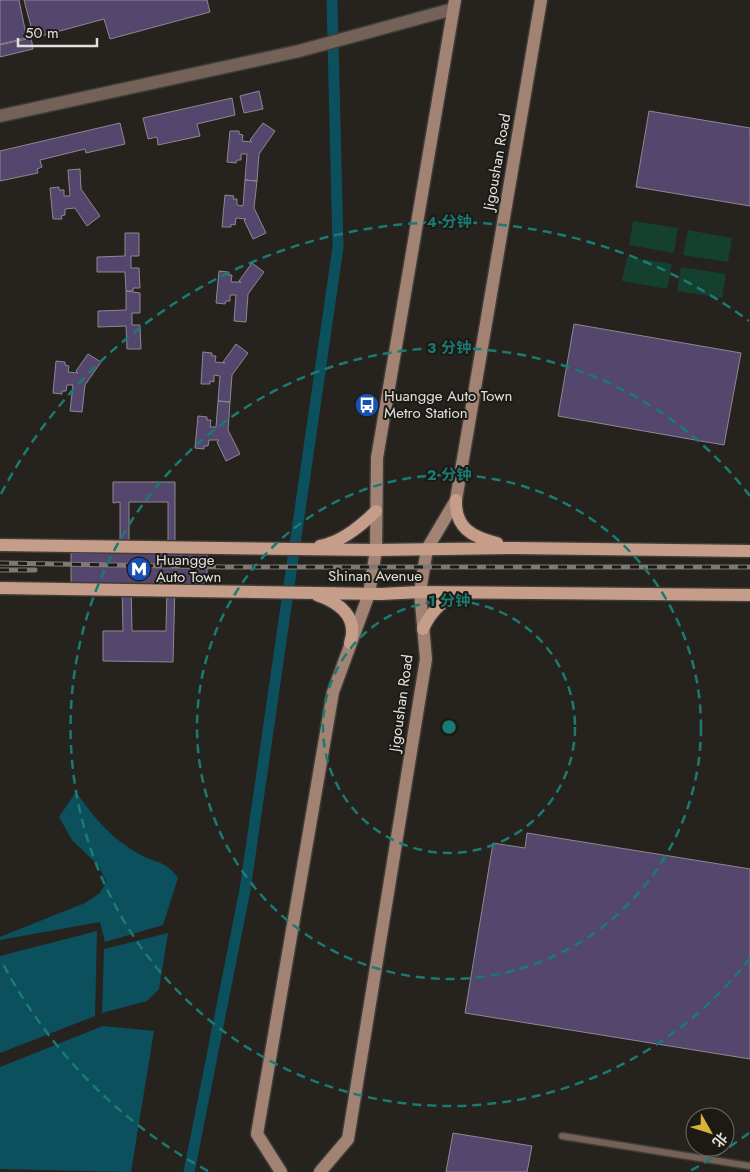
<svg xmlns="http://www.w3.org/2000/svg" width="750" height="1172" font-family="Jost,'Noto Sans SC',sans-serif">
  <rect width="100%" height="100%" fill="#26231e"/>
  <path fill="#153f2f" d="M633,221L678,228L674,253L629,245Z
    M688,230L732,238L728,262L683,255Z
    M627,257L672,264L667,289L622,281Z
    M681,267L726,274L722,298L677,291Z"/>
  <path fill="#0c505e" d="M76,792C94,818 112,839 139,854C157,864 165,860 178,878L163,925L105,942L100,922L0,940V937L85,903L100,893L106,882L99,866L72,840L59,817Z
    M97,931L95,1016L0,1053V956Z
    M168,933L159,989L147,1001L102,1013L104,949Z
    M103,1026L154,1031L131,1172L0,1169V1067Z"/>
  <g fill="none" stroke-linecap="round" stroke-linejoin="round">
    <path stroke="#0c505e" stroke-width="11" d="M189,1172L245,890L338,247L332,0"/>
  </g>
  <path fill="#54466d" stroke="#8b8990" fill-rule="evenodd" d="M0,0H19L27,39L0,45Z
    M24,0H207L210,12L110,39L104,19L34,38Z
    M31,37L33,49L0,57V44Z
    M259,91L263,109L244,113L240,96Z
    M232,98L235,115L197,124L200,136L158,145L157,137L148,139L143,118Z
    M649,111L750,128V206L636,187Z
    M120,123L125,144L86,153L85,149L40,160L42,167L37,169L38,173L0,181V151Z
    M263,123L275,131L259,154L257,181L245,180L247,154H241V160H237L236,163L227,162L230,131H239V134L243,135L242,141L252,142L250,140Z
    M80,169L81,189L100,216L87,226L75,208L65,209V215L61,216L62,219H53L50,188L59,187V190H64V196H70L68,170Z
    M245,180L257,181L254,208L266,233L253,239L244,220L246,219L236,218L235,225L231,224V227H222L225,195L234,196L233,199H237V205L243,206Z
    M125,233H139V256H131V268H139L140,288H133V291H126L125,272H97V257L125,256Z
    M252,263L264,272L248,294L246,322L234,321L236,295H230V301H226L225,304L216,303L219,271L228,272V275H232L231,282H241L239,281Z
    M126,291L140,293V313H132V325H140L141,349H127L126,326L98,327V311L126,310Z
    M574,324L741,353L724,445L558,416Z
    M236,344L248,353L232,375L230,402L218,401L220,376L214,375V382L210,381V384H201L203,352L212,353V356H216L215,362L225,363L223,362Z
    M88,354L101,362L85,385L82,412L70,411L73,385H67L66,391H62V394L53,393L56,361L65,362V365L69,366L68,372L78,373L76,371Z
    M218,401L230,402L228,430L240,454L226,461L217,442L219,440H209L208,446H204V449L195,448L198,416L207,417V420H211L210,427H216Z
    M113,482H175V553H207V585H175L173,662L103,661V631H123L122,585H71V553H120V502L113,503ZM129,502H168V553H129ZM131,585H167L166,631H132Z
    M527,833L750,869V1059L465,1013L493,843L525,848Z
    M453,1133L532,1146L527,1172H446Z"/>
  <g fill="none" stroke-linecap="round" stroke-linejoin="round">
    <g stroke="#403d39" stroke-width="9">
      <path id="lane" d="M562,1136L750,1166"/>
    </g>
    <g stroke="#403d39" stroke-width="15">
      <path id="street" d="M0,116L299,51L453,9"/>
    </g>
    <g stroke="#403d39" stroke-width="15">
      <path id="secondary" d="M281,1172L257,1134L333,692L369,594L376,550L377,458L455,0
        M320,1172L348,1139L426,659L420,592L427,549L456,500L541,0"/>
    </g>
    <g stroke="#403d39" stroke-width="15">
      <path id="primary" d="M456,500C455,528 472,537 497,543
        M0,545L376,550L514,548L750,551
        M320,546C342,542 361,526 376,511
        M0,588L381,594L420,592L750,595
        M317,595C340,603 359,617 350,643
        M423,629C430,613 440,602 456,595"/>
    </g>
    <use href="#lane" stroke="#746157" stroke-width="6"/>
    <use href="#street" stroke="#746157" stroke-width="12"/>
    <use href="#secondary" stroke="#a28373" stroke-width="12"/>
    <use href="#primary" stroke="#c69d89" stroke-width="12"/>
    <g stroke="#7d7a76" stroke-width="5">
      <path id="rail" d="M0,563L224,567H750
        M0,570H35"/>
    </g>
    <use href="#rail" stroke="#1c1a15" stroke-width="3" stroke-dasharray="9" stroke-linecap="butt"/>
  </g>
  <g fill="none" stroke="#1a7b74" stroke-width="2.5" stroke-dasharray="9 6">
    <circle cx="449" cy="727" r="126"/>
    <circle cx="449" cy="727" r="252"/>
    <path d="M750 958A379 379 0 1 1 750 496"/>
    <path d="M749 1133A505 505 0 0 1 690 1171M208 1171A505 505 0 0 1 1 960M1 494A505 505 0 0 1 749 321"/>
  </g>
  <defs>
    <g id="bus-disc" transform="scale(1.25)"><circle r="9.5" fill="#1a4fb4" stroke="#1c1a15"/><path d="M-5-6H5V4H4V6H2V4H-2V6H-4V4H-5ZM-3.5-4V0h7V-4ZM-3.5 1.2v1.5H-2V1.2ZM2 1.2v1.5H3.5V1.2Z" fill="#fff"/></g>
    <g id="metro-disc" transform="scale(1.25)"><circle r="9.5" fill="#1a4fb4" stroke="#1c1a15"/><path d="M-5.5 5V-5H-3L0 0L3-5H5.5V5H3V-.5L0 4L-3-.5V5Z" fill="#fff"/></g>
  </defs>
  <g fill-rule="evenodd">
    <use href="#bus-disc" x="367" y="405"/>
    <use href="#metro-disc" x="139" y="569"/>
  </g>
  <g text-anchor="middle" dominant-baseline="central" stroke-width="4" stroke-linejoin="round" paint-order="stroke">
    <g font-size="15" fill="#e2e0dd" stroke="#1c1a15">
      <text transform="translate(497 162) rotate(-80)">Jigoushan Road</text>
      <text x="375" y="576">Shinan Avenue</text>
      <text transform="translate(401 703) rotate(-82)">Jigoushan Road</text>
    </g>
    <g font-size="15" fill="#e2e0dd" stroke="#1c1a15" text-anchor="start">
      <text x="384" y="396">Huangge Auto Town<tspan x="384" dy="17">Metro Station</tspan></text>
      <text x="156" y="560">Huangge<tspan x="156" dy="17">Auto Town</tspan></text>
    </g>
  </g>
  <circle cx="449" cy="727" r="8" fill="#1a7b74" stroke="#1c1a15" stroke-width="2.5"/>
  <g font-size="15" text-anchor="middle" font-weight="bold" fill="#1a7b74" stroke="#1c1a15" stroke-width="4" stroke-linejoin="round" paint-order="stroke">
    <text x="449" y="227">4 分钟</text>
    <text x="449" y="353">3 分钟</text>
    <text x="449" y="480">2 分钟</text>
    <text x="449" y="606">1 分钟</text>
  </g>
  <g transform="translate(710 1132) rotate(129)"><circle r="24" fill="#1c1a15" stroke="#6b6965"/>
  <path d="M0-4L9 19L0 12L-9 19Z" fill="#d8b434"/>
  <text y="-8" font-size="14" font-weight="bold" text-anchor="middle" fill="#e2e0dd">北</text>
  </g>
  <path d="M18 38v8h79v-8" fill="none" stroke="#e2e0dd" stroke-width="2.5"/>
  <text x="25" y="38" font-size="15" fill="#e2e0dd" stroke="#1c1a15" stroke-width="4" paint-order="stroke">50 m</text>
</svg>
